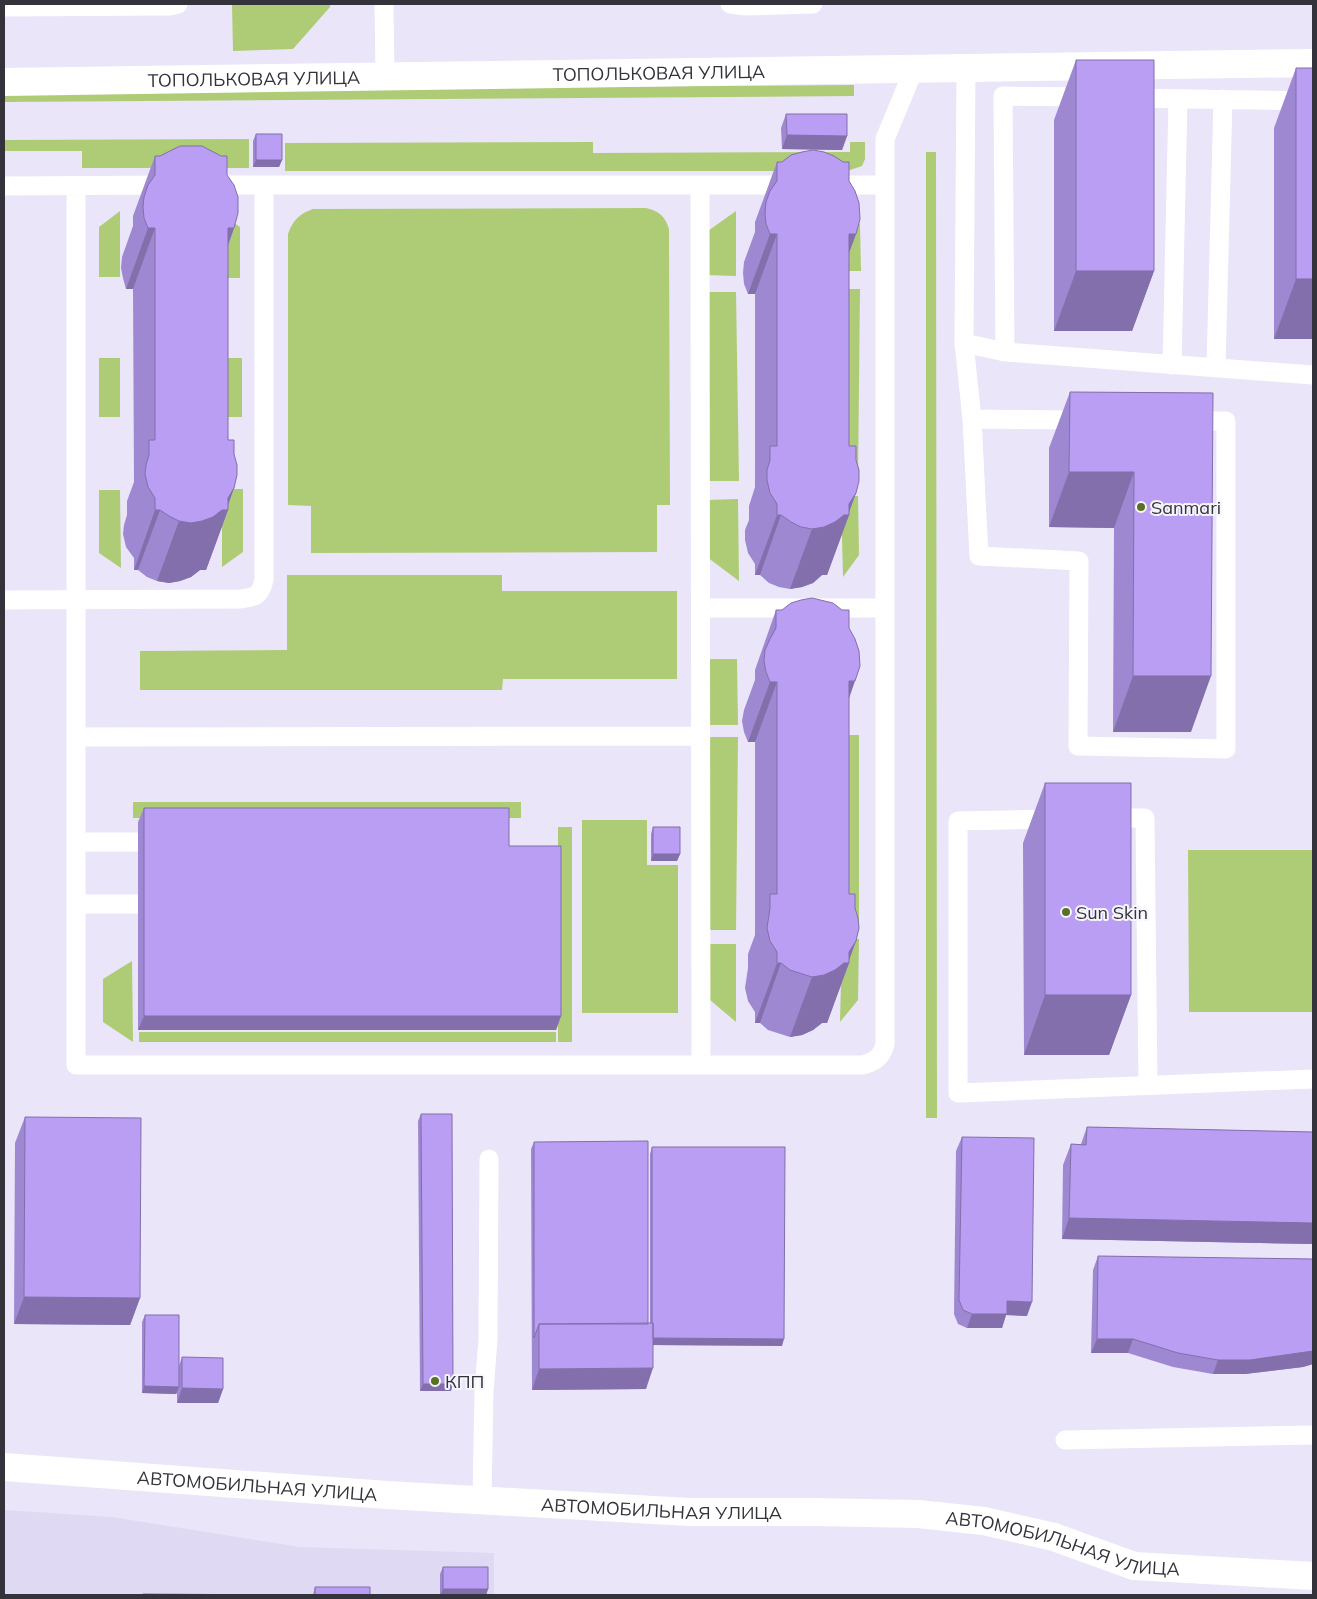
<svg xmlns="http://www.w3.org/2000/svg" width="1317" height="1599" font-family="Mulish,sans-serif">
  <rect width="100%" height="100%" fill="#eae5f8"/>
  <path fill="#e0d9f3" d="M4,1510L112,1517L299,1547L494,1553V1595H4Z"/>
  <path fill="#aecc76" d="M232,4H330V7L293,49L233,51Z
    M854,85V96L4,102V91Z
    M249,139V168H82V151H4V140Z
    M593,142V153L850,152V142H865V159L862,166L847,171H285V143Z
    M926,152H936L937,1118H926Z
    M646,208C659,211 665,216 669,229L670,505H657V552L311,553V506L288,505V234C293,220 299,214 313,209Z
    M837,209L860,224L861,271H839Z
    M120,211V277H99V227Z
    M736,211V276L705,275V233Z
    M218,212L240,227V278H218Z
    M839,289H860L858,478H841Z
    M706,292H736L739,481H707Z
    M99,358H120V417H99Z
    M220,358H242V417H220Z
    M222,489H243V552L222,567Z
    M99,490H120L121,568L99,553Z
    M841,496H858L859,555L843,577Z
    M738,499L739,581L707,557L706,500Z
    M287,575H502V591H677V679H503L502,690H140V651L287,650Z
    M708,659H737L738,725H708Z
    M844,735H859V927L843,926Z
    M709,737H738L736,930H709Z
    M133,802H521V818H133Z
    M582,820H647V865H678V1013H582Z
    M558,827H572V1042H558Z
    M1188,850H1313V1012H1189Z
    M842,939H859L858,1000L840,1022Z
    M709,944H736V1022L710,1000Z
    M132,961L133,1042L103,1022V979Z
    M139,1032H556V1042H139Z"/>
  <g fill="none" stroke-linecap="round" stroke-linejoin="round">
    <path stroke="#fff" stroke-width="19" d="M384,4L385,76
      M730,4L746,6L813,4
      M4,7L170,6L178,4
      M966,68L964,343L972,419L979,556L1079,561L1078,746L1226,749V421H1189
      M1128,98L1313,101
      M210,185H792
      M700,185L701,1065
      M827,185H885V139L914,69
      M4,186L170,185
      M76,186V1065H862C875,1062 882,1057 885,1044V185
      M964,343L1005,352L1313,375
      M1005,352L1003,96L1088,97
      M1172,365L1178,99
      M1216,367L1223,99
      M972,419L1084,420
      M4,600L240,599C256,597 260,596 264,580V185
      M701,608H885
      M76,737L701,736
      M1107,818H1145L1148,1085
      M1057,819L958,821V1093L1313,1079
      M76,842H138
      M76,904H138
      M1065,1440L1313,1435
      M482,1500L484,1391L488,1339L489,1159"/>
    <g stroke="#fff" stroke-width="28">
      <path id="s1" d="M4,82L1313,63"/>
      <path id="s2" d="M4,1467L387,1495L689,1512H815L918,1514L984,1521L1054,1537L1134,1566L1313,1576"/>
    </g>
  </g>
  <path fill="#9f88d2" d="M1076,60L1154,271L1132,331H1054V120Z
    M1296,68L1313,339H1274V128Z
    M786,114L847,136L842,150L782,149L781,128Z
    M256,134L282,160L279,167H253V141Z
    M155,156L227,175L234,228L228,246V440L234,488L228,506V510L206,570H200L191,577L180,581L169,583L157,581L147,577L138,570H134V558L126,547L123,534L124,525L127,515V501L134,482L133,289H126L123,278L121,268L122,257L133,226V216Z
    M777,162L849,181L856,234L849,252V446L856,493L849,512V515L827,575H822L813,583L802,587L790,589L779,587L769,583L760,575H755V564L748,553L745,540V530L749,520V506L755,487V294H748L744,284L743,273L744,262L755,232V222Z
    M1070,392L1213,393L1191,732H1113L1114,528L1049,527V448Z
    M776,610L849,699V894L856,941L849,959V963L827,1023H822L813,1030L802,1035L790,1037L768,1030L760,1023H755V1012L748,1001L745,988L748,968V954L755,935V742H748L744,732L742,721L744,710L755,680V670Z
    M1045,783L1131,995L1109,1055H1024L1023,843Z
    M144,808L561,1016L556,1030H138V822Z
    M653,827L680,854L677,861H651V834Z
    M421,1114L451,1391H420L418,1121Z
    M25,1117L140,1298L130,1325L14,1324L15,1143Z
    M1087,1127L1313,1132V1244L1062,1239L1063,1165L1071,1144H1081Z
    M962,1137L1027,1316L1006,1315L1002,1328H967L958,1324L954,1314L956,1151Z
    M534,1142L648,1324L650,1323V1154L652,1147L782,1346L653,1345L646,1389L532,1390L531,1149Z
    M1098,1256L1313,1259V1364L1303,1367L1245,1374H1213L1173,1367L1128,1353H1091L1093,1270Z
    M145,1315L179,1366L182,1357L223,1389L218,1403H177V1393L176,1394L142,1393V1322Z
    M443,1567L488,1589L486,1595H440V1574Z
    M315,1587L370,1595H313Z"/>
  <path fill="#826fab" d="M787,135L847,136L842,150L782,149Z
    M256,160H282L279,167H253Z
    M148,228H155L133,289H126Z
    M228,228H234L212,289Z
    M770,234H777L755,294H748Z
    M849,234H856L834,294Z
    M1076,271H1154L1132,331H1054Z
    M1296,279H1313V339H1274Z
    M1069,472H1134L1114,528L1049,527Z
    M234,488L226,510H228L206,570H200L191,577L180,581L169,583L157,581L179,521L228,498Z
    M856,493L848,515H849L827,575H822L813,583L802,587L790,589L812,529L849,504Z
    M155,510H160L138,570H134Z
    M777,515H781L760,575H755Z
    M1133,676H1211L1191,732H1113Z
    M849,681H855L834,742Z
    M770,682H777L755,742H748Z
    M653,854H680L677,861H651Z
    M856,941L848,963H849L827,1023H822L813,1030L802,1035L790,1037L812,977L849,952Z
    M777,963H781L760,1023H755Z
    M1045,995H1131L1109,1055H1024Z
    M144,1016H561L556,1030H138Z
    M1069,1218L1313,1223V1244L1062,1239Z
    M24,1297L140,1298L130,1325L14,1324Z
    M1007,1301L1032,1302L1027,1316L1006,1315L1002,1328H967L972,1314Z
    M652,1338L784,1339L782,1346L650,1345Z
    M1097,1339H1133L1128,1353H1091Z
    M1313,1351V1364L1303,1367L1245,1374H1213L1218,1360Z
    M653,1368L646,1389L532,1390L539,1369Z
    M423,1384H453L451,1391H420Z
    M144,1386L179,1387L176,1394L142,1393Z
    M182,1388L223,1389L218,1403H177Z
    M443,1589H488L486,1595H440Z"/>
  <path fill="#b99ef4" stroke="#826fab" d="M1076,60H1154V271H1076Z
    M1296,68H1313V279H1296Z
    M786,114H847V136L787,135Z
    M256,134H282V160H256Z
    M180,146H202L221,156H227V175L234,185L238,197V213L234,228H228V440H234V454L237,465V475L234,488L228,498V510H222L213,517L202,521L191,523L179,521L169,516L160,510H155V498L148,487L145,474L146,465L149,455V440H155V228H148L144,218L143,207L144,197L148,185L155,175V156H160Z
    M813,150L824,152L834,156L843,162H849V181L855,191L859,203L860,219L856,234H849V446H856V460L859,470V481L856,493L849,504V515H844L835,522L824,527L812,529L801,527L791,522L781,515H777V504L770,493L767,480V470L770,460V446H777V234H770L766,224L765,213L766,202L770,191L777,181V162H782L791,155L802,152Z
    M1070,392L1213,393L1211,676H1133L1134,472H1069Z
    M812,598L833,603L842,610H849V628L855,639L859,651L860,666L855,681H849V894H855V908L858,918L859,928L856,941L849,952V963H844L835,970L824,975L812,977L790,970L781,963H777V952L770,941L767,928L770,908V894H777V682H770L766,672L764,661L765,650L770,639L776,628V610H782L791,603L801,600Z
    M1045,783H1131V995H1045Z
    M144,808H509V846H561V1016H144Z
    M653,827H680V854H653Z
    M421,1114H452L453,1384H423Z
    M25,1117L141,1118L140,1298L24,1297Z
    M1087,1127L1313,1132V1223L1069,1218L1071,1144L1086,1145Z
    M962,1137L1034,1138L1032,1302L1007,1301V1314H972L963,1310L959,1300Z
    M648,1141V1324H539L534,1338V1142Z
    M652,1147H785L784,1339L653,1338V1323H652Z
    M1098,1256L1313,1259V1351L1250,1360H1218L1178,1353L1133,1339H1097Z
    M145,1315H179V1387L144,1386Z
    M653,1323V1368L539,1369V1324Z
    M182,1357L223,1358V1389L182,1388Z
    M443,1567H488V1589H443Z
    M315,1587H370V1595H315Z
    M143,1594L286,1595H143Z"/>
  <g fill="#587122" stroke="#f6f5fc" stroke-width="2">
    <circle cx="1141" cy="507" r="5"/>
    <circle cx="1066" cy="912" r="5"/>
    <circle cx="435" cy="1381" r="5"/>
  </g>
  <g text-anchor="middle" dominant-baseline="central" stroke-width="4" stroke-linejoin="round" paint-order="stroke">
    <g font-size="18" fill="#34323a" stroke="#f6f5fc">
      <text stroke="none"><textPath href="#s1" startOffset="655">ТОПОЛЬКОВАЯ УЛИЦА</textPath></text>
      <text stroke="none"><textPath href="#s1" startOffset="250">ТОПОЛЬКОВАЯ УЛИЦА</textPath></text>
      <text stroke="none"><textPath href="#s2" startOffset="254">АВТОМОБИЛЬНАЯ УЛИЦА</textPath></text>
      <text stroke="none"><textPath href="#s2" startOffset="659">АВТОМОБИЛЬНАЯ УЛИЦА</textPath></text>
      <text stroke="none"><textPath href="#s2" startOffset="1064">АВТОМОБИЛЬНАЯ УЛИЦА</textPath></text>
    </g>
    <g font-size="18" fill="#34323a" stroke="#f6f5fc" text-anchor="start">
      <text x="1151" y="507">Sanmari</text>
      <text x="1076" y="912">Sun Skin</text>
      <text x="445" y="1381">КПП</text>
    </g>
  </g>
  <rect width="1317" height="1599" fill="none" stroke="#34323a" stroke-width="10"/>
</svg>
